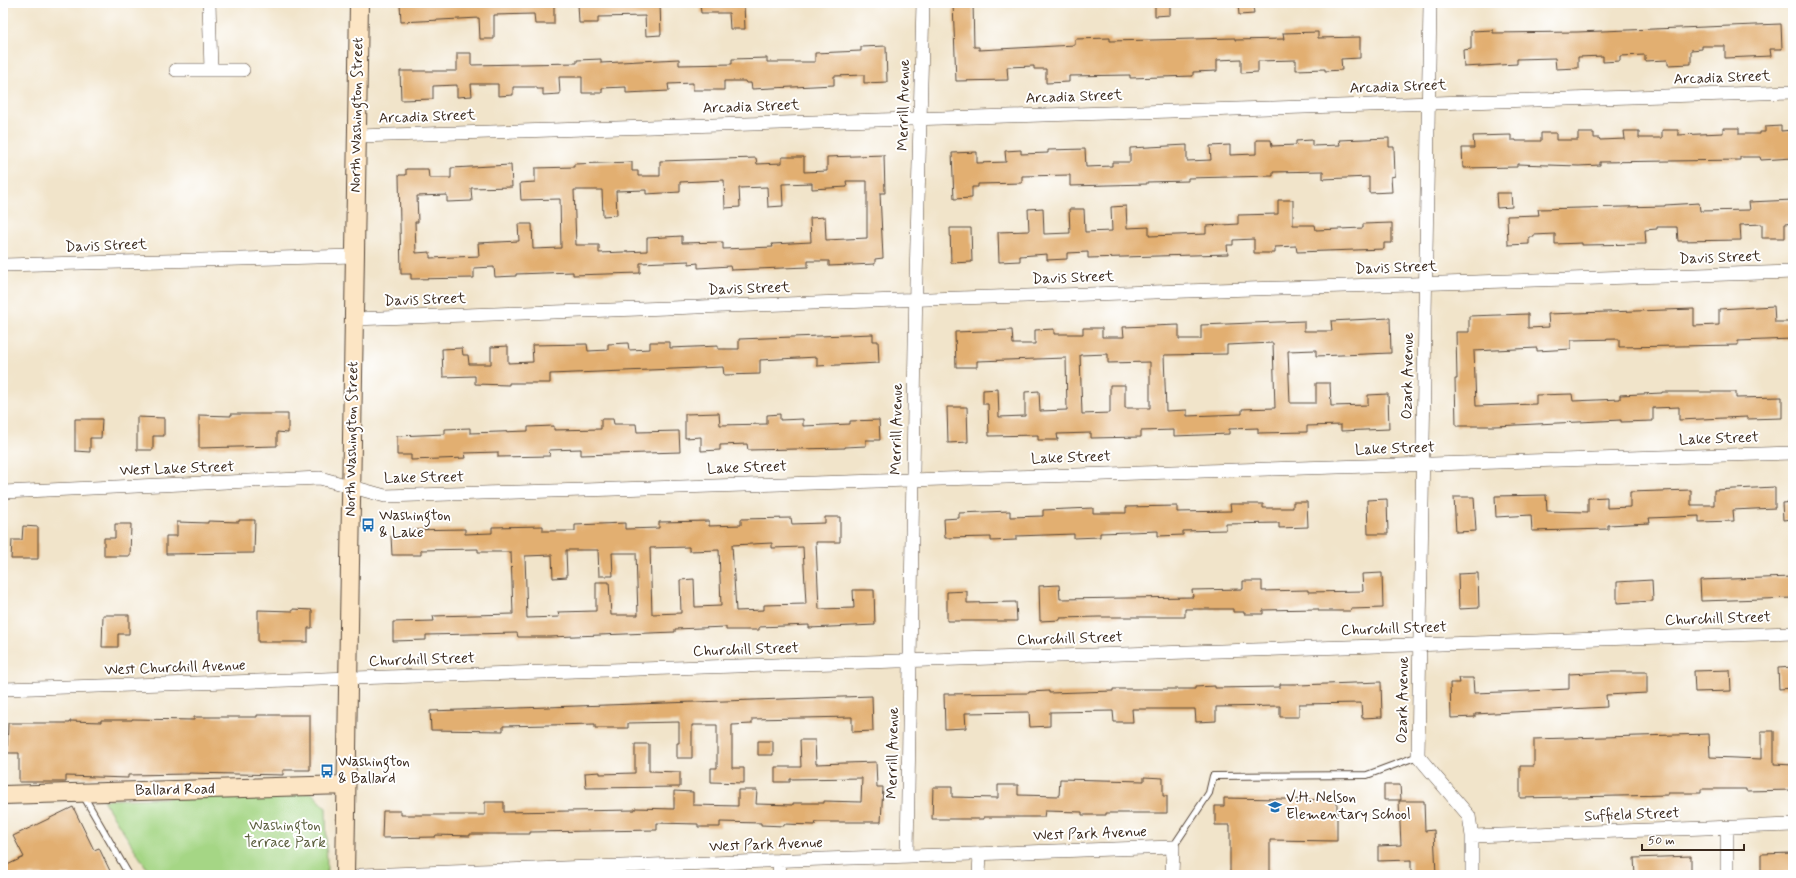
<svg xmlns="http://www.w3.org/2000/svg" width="1796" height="878" font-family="Mynerve,sans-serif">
  <rect width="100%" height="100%" fill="#fff"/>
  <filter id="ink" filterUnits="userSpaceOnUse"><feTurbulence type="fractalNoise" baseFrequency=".025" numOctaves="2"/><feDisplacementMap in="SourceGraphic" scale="8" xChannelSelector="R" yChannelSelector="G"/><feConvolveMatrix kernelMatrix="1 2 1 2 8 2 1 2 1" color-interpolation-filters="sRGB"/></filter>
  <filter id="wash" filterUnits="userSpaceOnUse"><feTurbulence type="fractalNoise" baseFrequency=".012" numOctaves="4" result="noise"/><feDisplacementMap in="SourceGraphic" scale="16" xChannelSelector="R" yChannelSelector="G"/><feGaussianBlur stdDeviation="0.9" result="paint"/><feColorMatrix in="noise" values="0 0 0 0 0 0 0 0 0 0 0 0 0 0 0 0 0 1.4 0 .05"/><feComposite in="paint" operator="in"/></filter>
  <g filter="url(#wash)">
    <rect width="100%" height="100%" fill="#f1e4ca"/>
    <path fill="#a5d685" stroke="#708052" d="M312,793L326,808L327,875H151L103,800Z"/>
    <g id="blocks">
      <path fill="#e2af71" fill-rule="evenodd" d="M416,3H554V24H535L534,14L494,15V39H480L479,18L401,22L400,4Z
        M578,3H660L661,35L646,36L645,16L598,17V23H579Z
        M700,3H744L745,29H730L729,13H701Z
        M953,3H973L974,47H979V50L1075,45V39L1110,38V41L1235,38V40L1284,39L1283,33L1318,32V38L1360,37V58L1341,59L1342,70L1325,71V69L1296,70V60L1258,61V72L1241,73V59L1217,60V71L1193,72V76L1130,78V75L1069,76V82L1046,83V69H1034V66L1007,67L1008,80L956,81Z
        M1155,3H1170V15L1155,16Z
        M1238,3H1253L1254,14L1239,15Z
        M1781,24L1782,49H1770L1771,56L1725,58V46H1702V49L1691,50V64L1668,65V60L1645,61V55L1620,56V61L1603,62V56L1578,57V68L1556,69L1555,58L1517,59V64L1464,67L1463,50L1471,49V31L1493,30V33L1577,32Z
        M886,46L887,82L864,83V75L834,76V85L752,89L751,83H746L745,81H724V90H693V83L668,84L669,91L626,93V87L602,88V93H582V77H559L560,94L543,95V89H537V87H513V95L498,96V84H471L472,96L457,97V85L433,86V99L401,100L400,71H457V53H471V65L577,63V60L601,59V63L679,59V65L732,64V59L767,58V62H815V53L861,51V47Z
        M1781,126V131L1793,130V158L1761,160L1760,157H1740V160L1600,162V165L1579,166L1517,164V167L1463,168L1462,148H1474L1473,136L1511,135V140H1516V141H1541V133H1556V140H1578V133H1594V138H1599L1600,140L1625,139L1624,131H1639V138H1662V130H1678V135L1723,133V128H1739V134H1760V132H1765V127Z
        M1389,138V147H1394L1395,176L1391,177L1392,192L1369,193V177L1323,179V171L1273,172V176L1188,178V181L1147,182V184L1070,186V175L1022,176V183L978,184V187H972V198L954,199L952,153L977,152V163L1006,162L1005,151L1021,150V154L1048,153V150L1085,149L1086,167L1112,166V162H1130V148L1187,145V161L1211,160L1210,146L1230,145V155L1256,154V140H1271L1272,146L1296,145V141L1312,140V146L1340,145L1339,140Z
        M884,155L885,193H880L883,258L875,259V264L829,266V261H808V267L731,270L730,266L698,268V263L689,264V261L640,263V273L573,275V272L516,274V276L495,277L494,267L474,268V278L411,279V274H401L399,175H406V169H428L429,178H451V168L511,165L512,187L471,188L472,201L447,202V195L417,196L418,222H415L416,253L430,252V258L479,256L478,243L519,241L518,224H532L533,249L561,248L560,199L521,200L520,183L535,182V168L574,167V164L632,162V171H638V176H660V161L756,158L757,164L782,163V157H804V172L827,171V157ZM724,180L725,208L740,207L739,188L767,187L768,207L783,206L782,184L812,183V189L847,187L846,181H867V238L826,240L825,217L810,218L811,242L772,244L773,247L723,249V242L682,243V236L647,238V251L599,253V245H576L574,190H602L603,216L617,215L616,191L646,190V194L680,192V182Z
        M1496,193H1511L1512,207L1497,208Z
        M1278,200H1293V225H1315L1316,230L1363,228V224L1392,223V243H1384V249L1297,252L1296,246L1275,247V253H1254V239L1233,240V245H1227L1228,254L1088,258V252L1067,253V259L1047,260V254L1020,256V261L999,262L998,232L1029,231L1028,209L1043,208L1044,234L1070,233L1069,209H1084L1085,232L1112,231L1111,207L1126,206L1127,228L1149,227V236L1206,234V226L1238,224V215L1278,214Z
        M1793,200V223L1785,224V238H1762V224L1740,225L1741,240L1678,241L1677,227H1657V229L1645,230L1646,244L1582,245V243L1555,244V234L1534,235V237H1529V244L1508,245L1507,216L1539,215L1538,209L1665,206V205L1699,203L1700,211L1750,210L1749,202Z
        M950,228H971L972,262L951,263Z
        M1774,306L1775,322H1793V339L1738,341V345L1619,347V339L1571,340V349L1537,351V348L1474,351L1476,406L1536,404V395L1572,394L1573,401L1620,399V395L1662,393V392H1736V398L1782,397V418L1747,419V417L1679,420V407L1653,408V421L1621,422V420L1495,426H1456L1455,379H1457L1456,332H1469V316L1528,314V328L1549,327L1548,314L1694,309V326L1719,325V309Z
        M1390,318L1391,353L1316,356V350L1288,351L1290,403H1316V383H1330L1331,406L1368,405V395L1388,394L1389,429L1341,431V425L1307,426V432L1258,433V428L1229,429V434L1174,436V430L1141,431V437L1091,438V433L1057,434L1058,440H1038V435L989,436L988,404H983V390L998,389L999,417L1025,416V392L1039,391L1040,411L1067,410L1066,358L977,361V367H956L955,332L1012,330L1013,344H1035V330L1054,329V334H1083V328H1102V337H1124L1123,327L1179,325V339H1201V325L1304,321V331H1332L1331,321ZM1273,343L1275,408L1242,409V414L1187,416V410L1166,411L1164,355L1227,354V345ZM1108,354V363L1150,362V408H1125V385H1110V413L1082,414L1080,355Z
        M873,334V341H878L879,363L817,366V357L760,360V374L724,375L723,367L550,374V383H509V385L475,384V376L443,377L442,349L462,348L463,355H468L469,364H491V347L508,346V363L533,362L532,345L587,344L588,351L608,350V344L628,343L629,350L650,349V342H670V348L718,346V349H739V339Z
        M947,407H967L968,442L948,443Z
        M719,413L720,425L767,424V415L780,414V420L803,419V426L850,424V421L879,420L880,440H866V446L845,447V448L748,450L747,444L720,445V450L701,451V437L685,438V414Z
        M231,414H288V433L277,432V446L199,448V415L231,416Z
        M137,417L164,418V436H153V450H137Z
        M75,419H102L101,438H90V452L75,451Z
        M601,419H613L614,424H636L637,432L679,431L680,452L581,455V449L549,450L550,456L498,457V452L465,453L466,458L411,460V455H397V436L445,434V429L470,428V433L528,431V427L554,426V430L601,429Z
        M1775,487V508L1733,510L1734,521L1699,522V516L1649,518L1650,523L1608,525V529L1532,531L1531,515L1496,517L1495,496L1546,495L1547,511L1588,512V498L1607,497V508L1630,507V492L1691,490V505H1714V490Z
        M1454,497H1474L1476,531L1456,532Z
        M1387,499L1388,534H1368L1367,500Z
        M1293,502H1307L1308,527L1279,528V523L1226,524V530L1183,531V535L1158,536V531L1100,533V537L1074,538V534L1016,536V540L991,541V537L945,538L944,519L959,518V513L1010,511V517L1043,516V510L1093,508V513H1126V507L1177,506V512L1231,511L1230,504H1263V508H1293Z
        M1793,502V519L1783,520L1782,503Z
        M825,517H840V542H816L819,609L854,608L853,590H874L875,625L809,628V625L759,627V630H726V627L675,629V632L550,637H518L517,633L426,635V640L393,641V622L434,621L433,616L513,614L511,552H478V549L421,550V555H392L391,536H406V530L465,529V534L492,533V527L543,526V531H575V525L625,523V529L659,528V522L709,521V526L741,525V519L791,518L792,524L825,523ZM772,543V548L803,547L806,604L764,605V610L736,611L732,545ZM689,547V551L719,550L721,606L695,607L694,579L680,580L681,613L652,614L650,548ZM566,550H598L599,576H613L612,553H636L638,615H611L609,582H596V611L558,612L559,617L527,618L525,556L552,555L553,578L567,577Z
        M239,520H255L254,553L166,554V536H177V522L208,523V521L239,522Z
        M115,524H131L130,556H104V538H115Z
        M23,526L38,527V559H11L12,540H22Z
        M1382,573L1383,608L1351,609V611H1318V609L1263,610V614H1244V612H1233V609H1185V617H1099L1060,618V620L1040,621L1039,586L1059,585L1060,599L1193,597L1192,590L1243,589V581H1262V591L1308,590V592L1363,591L1362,574Z
        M1478,573L1479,608L1459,609L1458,574Z
        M1793,577V598L1701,601L1700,580Z
        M1652,580L1653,601L1617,603V582Z
        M967,591V603L1016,602L1017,621H947V592Z
        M293,609L312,610V628H308V642H258V610L293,611Z
        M103,615H129V634H118V647H102Z
        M1793,667V688L1779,689L1778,668Z
        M1730,670L1731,691L1695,692L1694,671Z
        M1606,672H1647V693L1606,695L1607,707L1475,714V717L1451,718L1450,683H1460L1459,678H1473L1474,693L1529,691L1569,689V674Z
        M1381,682L1382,717L1362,718L1361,703L1299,704V717H1280V706L1216,707V721L1196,722L1195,709H1132L1133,722H1114L1113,711L1050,712V726L1030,727L1029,712L965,713L966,728L945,729L944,694L1029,693V692L1049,691V693L1113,691V689H1195V687L1215,686V688L1280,687V684H1298L1299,685Z
        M872,696L873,731L852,732V717L752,719V724L732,725V768H744V783L711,782V768H717V725H692V758H677V743H679V722L628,723V728H595V724L503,726V731L431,730L430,711Z
        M257,715H310V770H283V775L189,773V774L128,775V778L66,776V782H19V753H7L8,723H70V721L101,722V720H132V719L194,720V717H257Z
        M1761,731H1774V764L1793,765V790L1746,791V789H1701V793H1668V795L1520,798V766H1534V739L1709,734L1710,757L1761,759Z
        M800,740H815L816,764L876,762L877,787H883L881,822H816L815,825L784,824V826L761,825V823L720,822V827H698V824L657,823V830L530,832V834H470V836L436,835L435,837L382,838L383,811H401V815H485V802H504V812L635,810V808L674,809V791L693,792V805L738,806V790H757L756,804L793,805V803H824V801L861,802L862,778L790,779V782H775V767H801Z
        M758,741H773V755H758Z
        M635,744H649V771L680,772V787L586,788L585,773L600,772V774L635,773Z
        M1144,777L1163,778V796H1167V813H1106V815H1082V812L1045,811L1044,817H984V819H932L933,787H952V797L998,798V785H1018V795L1059,796L1060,779L1144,781Z
        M1384,785H1400L1401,800H1384Z
        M1224,798L1337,800V841L1270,840V875H1230V825H1215V806H1224Z
        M1399,801H1424L1425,831L1434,830L1436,875H1411V860L1378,861V846L1401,845Z
        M73,807L94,850L99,848L112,875H3V867L24,857L13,836Z
        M1793,853V872L1761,873V854Z
        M1691,856V875H1635L1634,858Z"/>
    </g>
  </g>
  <g filter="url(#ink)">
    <use href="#blocks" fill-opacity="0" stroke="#564638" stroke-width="1"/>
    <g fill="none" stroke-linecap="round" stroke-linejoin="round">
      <g stroke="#564638" stroke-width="8">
        <path id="lane" d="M83,795L129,875
          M1173,847L1209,793L1213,776L1367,775L1418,756"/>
      </g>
      <g stroke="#564638" stroke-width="14">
        <path id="street" d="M209,3L211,70
          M1430,3L1418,756L1469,816L1472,836V875
          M176,70H243
          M357,136L1793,92
          M3,265L355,256
          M353,319L897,300L1793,272
          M3,492L320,478L385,496L1793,453
          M3,689L1793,633
          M1472,836L1793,825
          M907,856L916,280L923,3
          M361,875L1173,847L1172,875
          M779,875L780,860
          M979,875L980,854
          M1727,875V827"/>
      </g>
      <g stroke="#564638" stroke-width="20">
        <path id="secondary" d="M3,795L346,785
          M345,875L359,3"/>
      </g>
      <use href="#lane" stroke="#fff" stroke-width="6"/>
      <use href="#street" stroke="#fff" stroke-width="13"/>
      <use href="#secondary" stroke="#fce5c4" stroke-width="18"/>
    </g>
  </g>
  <defs>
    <g id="bus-bare" transform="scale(1.08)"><path d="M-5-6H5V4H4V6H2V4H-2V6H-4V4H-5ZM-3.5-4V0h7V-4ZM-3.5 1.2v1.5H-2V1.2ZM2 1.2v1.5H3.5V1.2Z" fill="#1f6fb2" stroke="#fff" stroke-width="2.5" paint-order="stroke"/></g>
    <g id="school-bare" transform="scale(1.08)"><path d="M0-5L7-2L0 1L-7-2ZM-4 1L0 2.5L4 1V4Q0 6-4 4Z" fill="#1f6fb2" stroke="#fff" stroke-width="2.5" paint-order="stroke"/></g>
  </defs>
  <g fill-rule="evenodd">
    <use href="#bus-bare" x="368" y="525"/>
    <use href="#bus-bare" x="327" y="771"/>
    <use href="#school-bare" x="1275" y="807"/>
  </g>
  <g text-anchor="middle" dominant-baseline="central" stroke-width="4" stroke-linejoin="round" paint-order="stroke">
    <g font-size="15" fill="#3b2a1e" stroke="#fff">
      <text transform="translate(1722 78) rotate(-2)">Arcadia Street</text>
      <text transform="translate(1398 87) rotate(-2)">Arcadia Street</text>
      <text transform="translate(1074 97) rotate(-2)">Arcadia Street</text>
      <text transform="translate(904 105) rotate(-89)">Merrill Avenue</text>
      <text transform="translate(751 107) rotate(-2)">Arcadia Street</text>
      <text transform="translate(357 115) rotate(-89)">North Washington Street</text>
      <text transform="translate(427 117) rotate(-2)">Arcadia Street</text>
      <text transform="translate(106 246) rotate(-2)">Davis Street</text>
      <text transform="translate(1720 258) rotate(-2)">Davis Street</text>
      <text transform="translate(1396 268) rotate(-2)">Davis Street</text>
      <text transform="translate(1073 278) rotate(-2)">Davis Street</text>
      <text transform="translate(749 289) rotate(-2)">Davis Street</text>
      <text transform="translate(425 300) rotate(-2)">Davis Street</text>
      <text transform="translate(1408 376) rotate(-89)">Ozark Avenue</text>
      <text transform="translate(897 429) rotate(-89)">Merrill Avenue</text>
      <text transform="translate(352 439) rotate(-89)">North Washington Street</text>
      <text transform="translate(1719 439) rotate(-2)">Lake Street</text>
      <text transform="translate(1395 449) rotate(-2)">Lake Street</text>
      <text transform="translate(1071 458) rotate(-2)">Lake Street</text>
      <text transform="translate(747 468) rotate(-2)">Lake Street</text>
      <text transform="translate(177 469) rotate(-2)">West Lake Street</text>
      <text transform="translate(424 478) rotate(-1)">Lake Street</text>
      <text transform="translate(1718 619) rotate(-2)">Churchill Street</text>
      <text transform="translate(1394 629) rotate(-2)">Churchill Street</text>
      <text transform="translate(1070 639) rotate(-2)">Churchill Street</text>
      <text transform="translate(746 650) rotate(-2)">Churchill Street</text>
      <text transform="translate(422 660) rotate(-2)">Churchill Street</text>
      <text transform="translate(175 668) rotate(-2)">West Churchill Avenue</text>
      <text transform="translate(1403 700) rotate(-89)">Ozark Avenue</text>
      <text transform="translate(893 753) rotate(-89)">Merrill Avenue</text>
      <text transform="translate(175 790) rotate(-1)">Ballard Road</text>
      <text transform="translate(1632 815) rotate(-2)">Suffield Street</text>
      <text transform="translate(1090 834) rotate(-2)">West Park Avenue</text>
      <text transform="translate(766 845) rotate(-2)">West Park Avenue</text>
    </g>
    <g font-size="15" fill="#3b2a1e" stroke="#fff" text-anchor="start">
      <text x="379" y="516">Washington<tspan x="379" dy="17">&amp; Lake</tspan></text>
      <text x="338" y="762">Washington<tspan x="338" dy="17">&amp; Ballard</tspan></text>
      <text x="1286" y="798">V.H. Nelson<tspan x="1286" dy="17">Elementary School</tspan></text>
    </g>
    <g font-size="15" fill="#5b5e3d" stroke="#fff">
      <text x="285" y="826">Washington<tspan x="285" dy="17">Terrace Park</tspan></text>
    </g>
  </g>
  <rect width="1796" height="878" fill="none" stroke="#fff" stroke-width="16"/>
  <path d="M1642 844v6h102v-6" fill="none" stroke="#3b2a1e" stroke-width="2"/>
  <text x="1648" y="844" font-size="12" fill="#3b2a1e" stroke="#ffffff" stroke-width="3" paint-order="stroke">50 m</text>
</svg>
